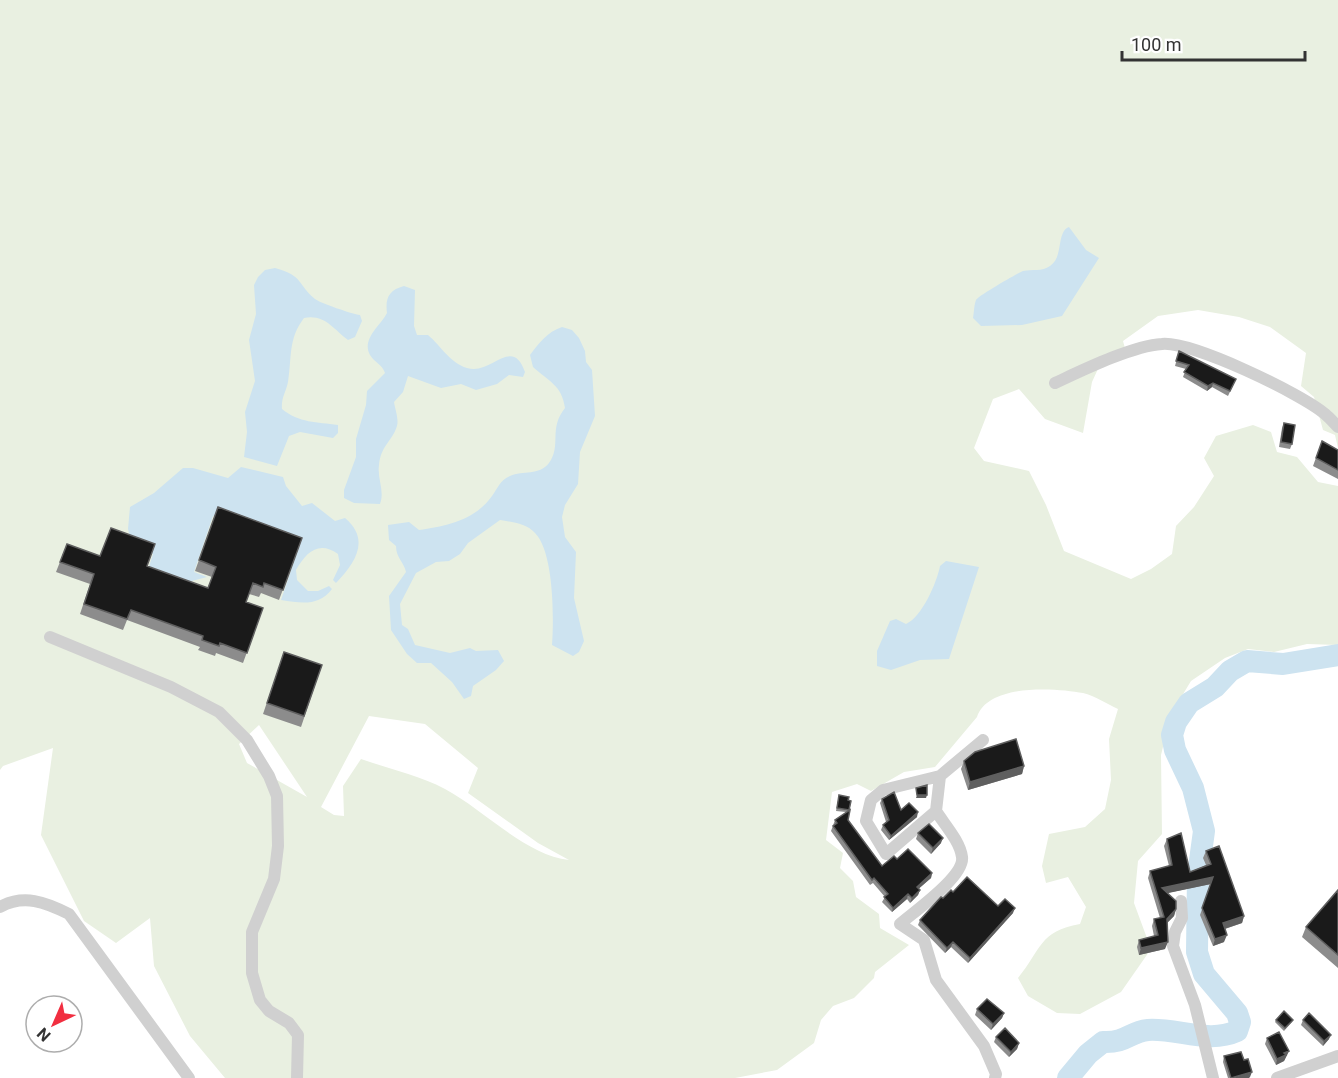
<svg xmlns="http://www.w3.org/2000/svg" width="1338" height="1078" font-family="Roboto,sans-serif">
  <rect width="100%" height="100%" fill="#fff"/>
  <path fill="#e9f0e1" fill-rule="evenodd" d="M0,0H1338V448L1335,435L1323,430L1314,397L1301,386L1306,353L1270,327L1239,317L1198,310L1158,316L1123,341L1126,352L1102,360L1092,382L1083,433L1045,419L1019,389L993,399L974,448L984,461L1029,471L1046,505L1064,551L1131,579L1151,569L1172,554L1176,526L1194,507L1214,476L1204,458L1216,436L1253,425L1271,432L1277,452L1297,457L1318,482L1338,486V645L1307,644L1274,652L1248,649L1225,658L1191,681L1171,714L1161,755L1162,834L1138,861L1134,903L1151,949L1121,992L1080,1014L1057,1013L1028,996L1018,978C1041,950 1039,931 1080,924L1086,907L1068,877L1046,883L1042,866L1049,834L1085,827L1105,809L1111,780L1109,739L1118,709C1107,704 1095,696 1083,693C1056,688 988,683 977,717L935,767L904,772L871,791L857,784L832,792L826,840L843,853L840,868L853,881L856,897L879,914L880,928L909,945L875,972L874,978L854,998L833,1006L821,1020L814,1043L777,1070L735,1078H225L190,1036L154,966L150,918L116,943L84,921L41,835L53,748L3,766L0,770ZM369,716L425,724L478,768L468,793L538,843L569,860C525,855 483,809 445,789C419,775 389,769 361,759L343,786L344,816L334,815L321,807ZM259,725L307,797L247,763L239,744Z"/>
  <path fill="#cde3f0" d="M1069,227L1086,250L1099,258L1062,316L1022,325L981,326L973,318C974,313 974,305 976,300C978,296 1018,273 1023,271C1032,269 1042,272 1050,266C1064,257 1056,232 1069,227Z
    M275,268C304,276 297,284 315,299C320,303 352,314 360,315L362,321L355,337L348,340C333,329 325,314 304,318C288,339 292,357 288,382C286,392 281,398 282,409C299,423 317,422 338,425V433L333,438L300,432L289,436L277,466L244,457L247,432L245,412L255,381L249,340L256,314L254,285L258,277L265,270Z
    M404,286L415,290L414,326L417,335H428C441,346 450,363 467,368C491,376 512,335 525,372L523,377L509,375L497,384L476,390L461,384L441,388L408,376L403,392L394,402C395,409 399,419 397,426C392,442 381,445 379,465C377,479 385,491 380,504L354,503L344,498V490L356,457V439L366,405L367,391L385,373C382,364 375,363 370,355C361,339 381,325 387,313C385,298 389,290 404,286Z
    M562,327L572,330L579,338L585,351L586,362L592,370L595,416L580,452L578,484L565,505L562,517L565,537L576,552L574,598L584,641L579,652L573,656L552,645C554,619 554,552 535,533C527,524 512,522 500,520L468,543L460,554L449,561L436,562L416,573L400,604L402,625L408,629L415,645L450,653L470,648L476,651L498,650L504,661L496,670L473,686L471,696L464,699L452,682L431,663H417L407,654L391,630L389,596L406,572C404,562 396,558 396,546L389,540L388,525L409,522L419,530C446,526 474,521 492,496C498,488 500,480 510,476C523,470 539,476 549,463C562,445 548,429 565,408C562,385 548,381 533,367L530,355C539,343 547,332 562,327Z
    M241,467L283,477L286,486L302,506L312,503L335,521L345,518C371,540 355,563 336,583L333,580L340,565L338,554C319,540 306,552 296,570L297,580L308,591H318L329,586L332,589C318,607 301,603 281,600L299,547L213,516L194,572L207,577L184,583L147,573L153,554L132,546L128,529L130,507L154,493L183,468H193L228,478Z
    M946,561L979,567L949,659L920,660L891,670L877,666V651L890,621L896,619L906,624C922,617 937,582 940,566Z"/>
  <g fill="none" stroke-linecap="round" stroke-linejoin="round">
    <path stroke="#cde3f0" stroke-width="22" d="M1068,1078L1088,1054L1103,1042C1127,1043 1129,1032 1148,1030C1177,1028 1209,1044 1237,1031L1240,1022L1237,1013L1204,974L1197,952L1198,875L1204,831L1193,788L1175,750L1172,735L1176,722L1189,703L1215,687L1230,671L1247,661L1283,664L1338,655"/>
    <path stroke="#d0d0d0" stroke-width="12" d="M1055,383C1083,370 1132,346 1162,344C1192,341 1302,394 1325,414C1330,418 1334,423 1338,427
      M50,637L171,687L219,712L247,740L269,776L277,796L278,846L274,879L252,932V973L260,1000L269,1011L289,1023L298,1035L297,1078
      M940,776L883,790L871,800L866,821L886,854L936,811C944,824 960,841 962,857C965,876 915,911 900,924L924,940L936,980L984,1046L996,1074L995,1078
      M936,811L940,776L983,740
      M1181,901L1182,918L1175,932L1173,946L1195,1005L1213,1078
      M0,907C24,894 45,902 69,914L189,1078
      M1277,1078L1338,1056"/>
  </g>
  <path fill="#8c8c8c" d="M1179,351L1236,379L1228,396L1212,387L1207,391L1183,377L1186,369L1175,366Z
    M1284,423L1292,444L1290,449L1279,447L1282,428Z
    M1322,441L1338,450V479L1313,466Z
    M218,507L302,538L279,600L261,593L259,597L249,594L246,602L263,608L243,663L216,653L215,656L198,650L200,647L127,620L123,630L80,614L90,584L56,572L67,544L100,556L147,566L208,588L212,577L195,571Z
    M284,652L322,665L301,727L263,714Z
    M964,761L1024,766L1022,774L968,790L961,769Z
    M839,795L848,800L851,801L848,820L882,866L897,859L932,873L931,878L918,889L920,890L918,895L910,903L907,899L892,912L882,902L885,897L873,883L870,885L831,831L835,820L846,812L836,811Z
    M882,799L901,810L917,817L889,840L881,830L883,825L886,822L880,803Z
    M918,833L941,843L931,854L916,839Z
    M1167,839L1190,872L1206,865L1203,858L1206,851L1244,916L1242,923L1225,929L1224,942L1213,946L1200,915L1211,884L1167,893L1176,909L1174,916L1167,923L1165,949L1139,955L1137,947L1139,940L1154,936L1152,926L1154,919L1160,918L1148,878L1150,871L1169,866L1164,846Z
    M1338,890V968L1302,937L1306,927Z
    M953,892L998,906L1013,913L968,963L951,947L945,953L918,925L920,920L943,898Z
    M977,1009L1004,1013L1002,1018L991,1030L975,1015Z
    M1276,1020H1293L1292,1022L1284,1031L1275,1022Z
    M1303,1020L1329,1039L1323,1046L1301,1025Z
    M996,1037L1019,1043L1017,1049L1009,1057L994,1042Z
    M1267,1038L1289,1051L1284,1061L1276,1065L1265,1044Z
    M1224,1056L1250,1077L1228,1078L1223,1062Z"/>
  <path fill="#5f5f5f" d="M1213,383L1212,387L1207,391L1208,386Z
    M1024,766L1022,774L968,790L970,782Z
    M917,795H927L926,798H916Z
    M918,812L917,817L889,840L891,836Z
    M943,838L941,843L931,854L933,848Z
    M932,873L931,878L915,892L917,887Z
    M1213,877L1211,884L1159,895L1162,888Z
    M920,890L918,895L910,903L912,898Z
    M908,894L907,899L892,912L893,908Z
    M1015,908L1013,913L968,963L970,958Z
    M1176,909L1174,916L1164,926L1167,919Z
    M1244,916L1242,923L1221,930L1223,923Z
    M1227,935L1224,942L1213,946L1215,939Z
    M953,942L951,947L945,953L947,948Z
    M1168,942L1165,949L1139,955L1141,948Z
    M1004,1013L1002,1018L991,1030L993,1024Z
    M1331,1035L1329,1039L1323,1046L1324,1041Z
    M1019,1043L1017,1049L1009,1057L1011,1052Z
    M1289,1051L1284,1061L1276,1065L1277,1059L1284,1053Z
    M1252,1072L1250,1077L1249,1078H1233Z"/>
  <path fill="#1a1a1a" stroke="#5f5f5f" stroke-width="1.5" d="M1179,351L1236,379L1230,391L1213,383L1208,386L1184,372L1189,365L1176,361Z
    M1284,423L1295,425L1292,444L1281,442Z
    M1322,441L1338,450V470L1316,458Z
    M218,507L302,538L283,590L264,583L263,587L253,583L246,602L263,608L247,653L220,643L219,646L202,640L203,636L131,610L127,619L84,604L94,574L60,562L67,544L100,556L111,528L155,544L147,566L208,588L216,567L199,560Z
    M284,652L322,665L304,716L267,703Z
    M1016,739L1024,766L970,782L964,761L975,752Z
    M927,785V795H917L916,788Z
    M894,792L901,810L909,803L918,812L891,836L883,825L889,820L882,799Z
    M839,795L849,797L848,800L851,801L849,810L837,808Z
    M850,810L848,820L882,866L894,856L897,859L908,849L932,873L917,887L920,890L912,898L908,894L893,908L884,897L888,894L874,878L872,880L833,826L837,823L835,820Z
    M929,824L943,838L933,848L918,833Z
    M1181,833L1190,872L1211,864L1206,851L1219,846L1244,916L1223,923L1227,935L1215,939L1202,908L1213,877L1162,888L1176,901V909L1167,919L1168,942L1141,948L1139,940L1158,935L1154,919L1164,917L1150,871L1172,865L1167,839Z
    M967,877L998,906L1005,899L1015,908L970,958L953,942L947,948L920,920L941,897L943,898L951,890L953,892Z
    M1338,890V955L1306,927Z
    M987,999L1004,1013L993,1024L977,1009Z
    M1284,1011L1293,1020L1285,1028L1276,1020Z
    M1309,1013L1331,1035L1324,1041L1303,1020Z
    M1005,1028L1019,1043L1011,1052L996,1037Z
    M1279,1032L1289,1051L1284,1053L1286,1055L1277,1059L1267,1038Z
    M1241,1052L1244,1060L1248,1059L1252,1072L1231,1078L1224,1056Z"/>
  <g transform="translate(54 1024) rotate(224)"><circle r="28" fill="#ffffff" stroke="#adadad" stroke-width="1.5"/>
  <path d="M0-4.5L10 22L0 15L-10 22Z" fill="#f12e40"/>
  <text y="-9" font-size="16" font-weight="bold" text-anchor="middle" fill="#333333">N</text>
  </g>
  <path d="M1122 51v9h183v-9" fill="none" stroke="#333333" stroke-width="3"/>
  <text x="1131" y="51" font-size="18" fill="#333333" stroke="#ffffff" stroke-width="4.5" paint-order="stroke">100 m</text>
</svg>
